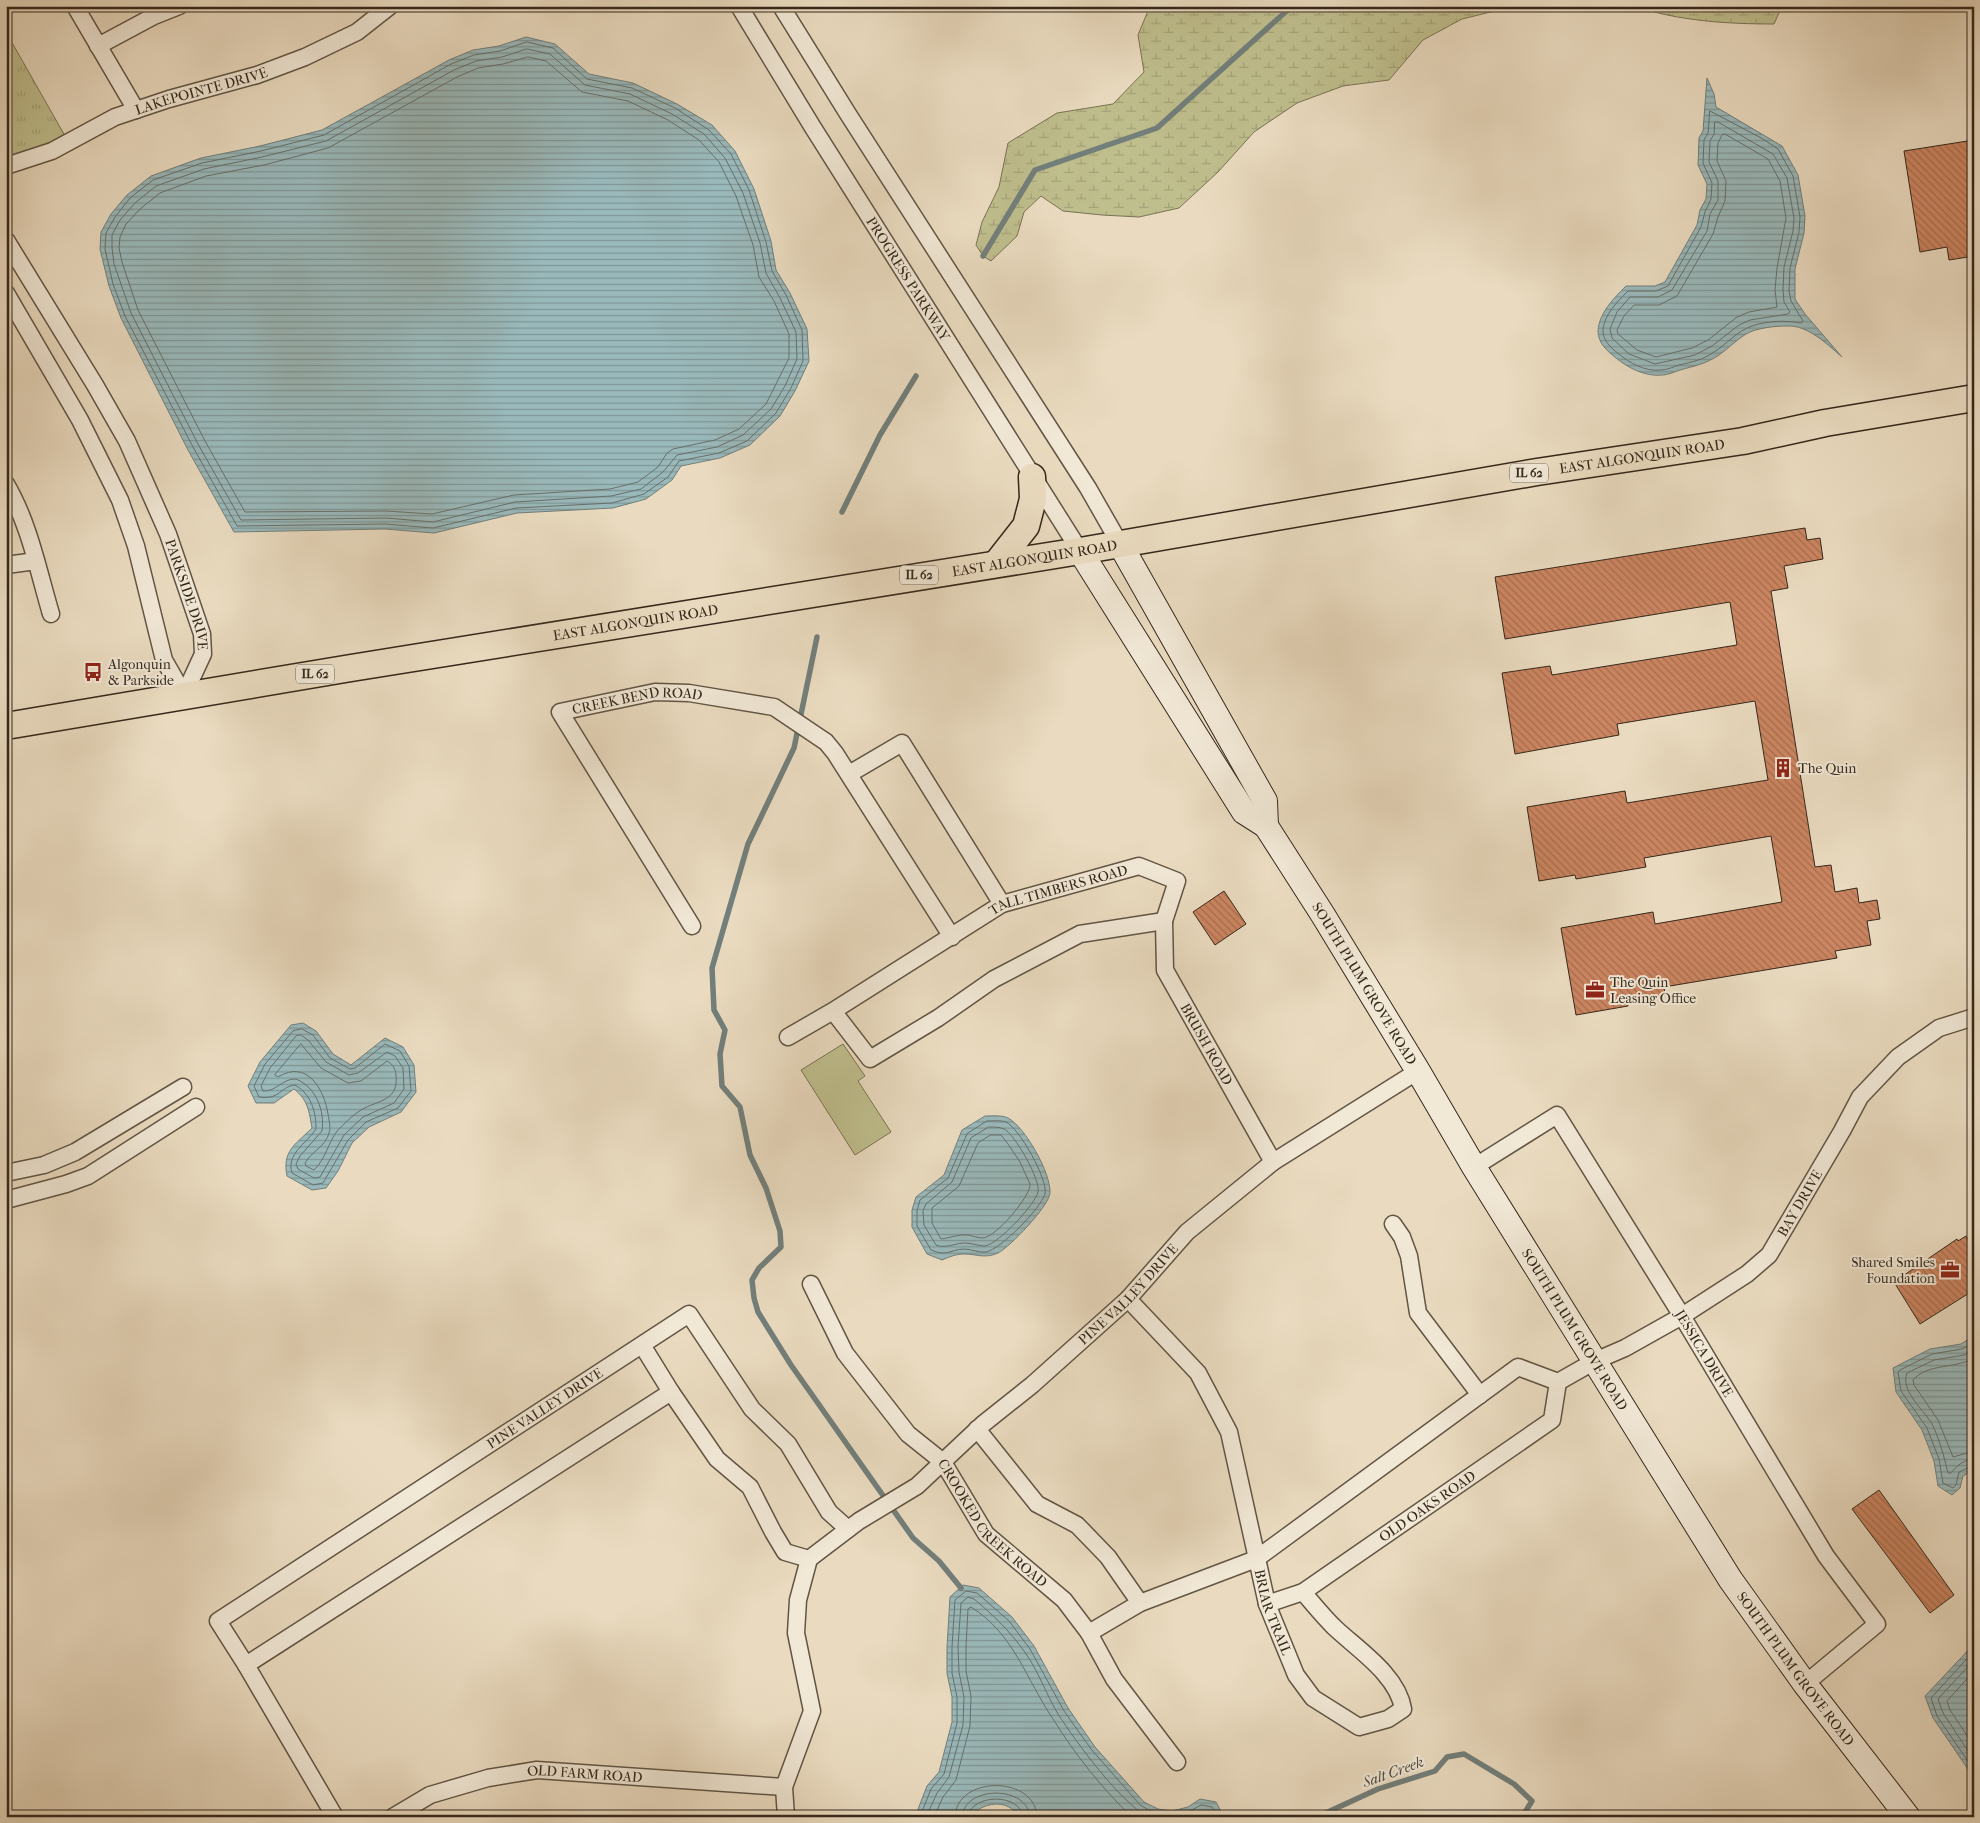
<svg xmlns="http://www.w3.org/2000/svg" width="1980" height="1823" font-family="'IM FELL French Canon',serif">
  <defs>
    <pattern id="wetland-marsh" width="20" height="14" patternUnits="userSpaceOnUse" patternTransform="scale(1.25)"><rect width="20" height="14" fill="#bfbe8d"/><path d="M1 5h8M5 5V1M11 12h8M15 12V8" fill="none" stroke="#a5a379"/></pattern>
    <pattern id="park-tufts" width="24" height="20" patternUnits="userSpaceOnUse" patternTransform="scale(1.25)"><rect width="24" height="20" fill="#bfbe8d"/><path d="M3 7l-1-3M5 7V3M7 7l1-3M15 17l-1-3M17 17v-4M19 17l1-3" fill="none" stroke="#a5a379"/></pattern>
    <pattern id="water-rules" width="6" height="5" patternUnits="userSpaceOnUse" patternTransform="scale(1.25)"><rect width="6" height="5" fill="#9ab9bb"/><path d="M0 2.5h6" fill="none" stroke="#7e9697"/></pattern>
    <pattern id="building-back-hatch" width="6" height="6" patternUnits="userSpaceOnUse" patternTransform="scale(1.25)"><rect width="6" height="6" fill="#cc8561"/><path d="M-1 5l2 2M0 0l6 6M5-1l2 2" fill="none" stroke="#a66d4f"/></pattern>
  </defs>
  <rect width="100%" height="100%" fill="#eadbc0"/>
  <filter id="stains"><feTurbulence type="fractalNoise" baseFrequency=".004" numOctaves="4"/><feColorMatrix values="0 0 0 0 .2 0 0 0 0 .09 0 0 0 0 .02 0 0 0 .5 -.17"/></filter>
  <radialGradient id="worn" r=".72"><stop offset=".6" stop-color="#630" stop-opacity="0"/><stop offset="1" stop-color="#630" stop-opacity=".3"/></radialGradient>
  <path fill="#bfbe8d" stroke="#7a7354" d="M843,1044L865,1076L858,1081L891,1132L855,1155L801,1070Z"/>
  <path fill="url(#wetland-marsh)" stroke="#7a7354" d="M1150,6H1515L1462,19L1423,40L1389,80L1343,86L1297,103L1254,132L1218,172L1179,208L1139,217L1102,215L1063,211L1041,196L1024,212L1017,236L991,261L983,256L976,245L982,222L999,187L1008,143L1057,113L1113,104L1144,72L1138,35Z
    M1634,6H1782L1774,24C1728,24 1678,21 1634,6Z"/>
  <path fill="url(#park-tufts)" stroke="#7a7354" d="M6,32L69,143L6,166Z"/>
  <path fill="url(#water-rules)" stroke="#727f7b" d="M526,37L555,44L589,74L633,83L677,104L712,125L735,151L754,189L771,241L776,270L790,293L807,329L809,361L795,391L780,416L750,445L720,458L681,466L672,480L646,499L613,508L517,513L434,533L385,529L234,532L188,450L121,318L109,286L100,249L101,232L111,214L127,195L151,176L201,158L260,146L322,130L449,60L473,50L499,46Z
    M1707,78L1714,94L1716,107L1782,146L1798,175L1805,216L1804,233L1795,269V299L1805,314L1842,357C1827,344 1808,325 1787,326C1775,326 1756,328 1746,334C1736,340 1728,349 1719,355C1706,364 1694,366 1680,370C1674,372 1668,375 1662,375C1646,377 1628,368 1616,358C1607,351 1598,343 1598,331C1599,313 1614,298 1626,286H1655L1665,282L1697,225L1700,210L1706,199L1707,184L1698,165L1699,138L1703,131Z
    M303,1023L316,1031L333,1054L351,1065L385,1038L403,1047L414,1065L416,1092L401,1112L369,1127L352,1143L338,1171L326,1188L312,1190L287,1176C282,1151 295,1145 312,1128C309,1111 308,1100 294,1089L274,1103H256L248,1086L260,1062L291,1025Z
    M985,1116C992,1116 1002,1115 1008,1118C1025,1127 1051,1173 1050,1193C1049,1206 1010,1247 998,1253C985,1259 977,1254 964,1254C956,1254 949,1257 942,1260L927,1254L912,1227V1210L916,1197L944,1175L962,1130Z
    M1974,1336V1469L1963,1476L1960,1488L1952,1495L1938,1486L1934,1461L1922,1430L1896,1392L1893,1368L1930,1349L1961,1344Z
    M963,1585L979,1588L1012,1617L1034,1646L1068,1708L1095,1747L1144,1802L1158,1809L1172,1811L1188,1807L1200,1799L1216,1802L1224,1817H1020C1016,1812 1011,1807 1004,1805C994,1802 977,1806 973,1817H915L927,1786L939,1772L952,1722V1697L947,1673V1647L950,1597Z
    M1974,1644V1778L1933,1718L1925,1696Z"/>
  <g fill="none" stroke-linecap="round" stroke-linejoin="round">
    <path stroke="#68706b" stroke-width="1" d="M527,42L553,48L587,79L632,88L675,108L709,130L731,154L749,190L766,242L772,271L786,295L802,330L803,361L791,388L776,413L747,441L719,453L679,461L668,477L644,494L612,503L516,508L433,528L385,524L237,526L193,447L125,316L113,284L105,249L106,233L115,217L130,198L153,180L202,163L261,151L324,135L451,64L474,55L500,51Z
      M527,49L550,54L585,85L630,94L672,114L704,134L725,158L743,193L760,243L766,273L780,298L796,332L797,359L785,386L771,409L743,435L717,447L677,455L663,472L641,489L611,496L515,502L433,522L386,518L241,520L198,444L131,313L114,264L112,248V235L120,220L135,203L156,186L204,169L262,157L326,141L454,70L476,61L502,57Z
      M528,57L546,61L582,92L628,101L668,120L699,140L719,162L736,196L753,245L759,277L774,301L789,334V358L766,404L739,429L715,440L673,449L667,453L658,467L638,482L610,489L514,495L432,514L386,511L245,512L205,441L138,310L122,262L119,248L120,237L126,224L140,209L160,193L206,176L264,165L328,148L457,77L478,68L503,64Z
      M1710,111L1763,139L1778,149L1793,176L1800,217L1799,232L1790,268L1789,291L1791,301L1803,321L1801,323C1786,320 1766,321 1752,326C1737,331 1727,344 1714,352C1703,360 1692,362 1679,365C1673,367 1667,370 1661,370C1646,372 1629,363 1619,354C1611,348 1602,340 1603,329C1605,314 1617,302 1628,291H1656L1668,286L1701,227L1705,212L1711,199L1712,183L1703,163L1704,140L1708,133Z
      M1715,122H1718L1773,154L1787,178L1794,218L1793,231L1784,267L1783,290L1784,302L1790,312L1788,314L1750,320L1739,325L1712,346L1695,355L1655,364L1629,354L1612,338L1610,329L1617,312L1630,297H1658L1672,290L1707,231L1710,214L1718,200V181L1709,162L1710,141L1714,134Z
      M1725,134L1768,159L1780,181L1786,218L1777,268L1775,290L1777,307L1749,312L1737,317L1708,340L1692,348L1656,357L1637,350L1618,334L1617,330L1624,316L1634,305H1659L1677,296L1713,234L1718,217L1725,201L1726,181L1717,161L1718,143L1722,135Z
      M302,1029L313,1035L330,1058L350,1069L355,1068L385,1044L400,1051L409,1066L411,1091L398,1108L366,1122L348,1140L323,1183L313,1185L292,1173C286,1154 306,1144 316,1129C316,1111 311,1094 295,1085C279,1087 281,1100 259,1097L254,1086L265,1064L293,1031Z
      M301,1035L308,1040L326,1062L349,1075L358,1073L387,1052L395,1056L403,1068L404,1089L394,1103L363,1117L344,1135L320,1177L314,1178L298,1169L296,1164L300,1156L322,1131C325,1111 316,1087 296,1079C283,1078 276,1092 263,1091L261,1086L270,1068L296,1036Z
      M301,1044L321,1068L348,1083L361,1081L387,1061C393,1064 396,1070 396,1076C399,1103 374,1100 358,1112C351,1117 344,1124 338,1130C328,1142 326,1159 314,1170L306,1166L305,1163C311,1152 326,1146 329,1133C331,1127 329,1121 328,1114C324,1089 307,1059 278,1077L275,1075Z
      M987,1121C992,1121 1001,1120 1006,1122C1019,1128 1048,1179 1045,1194C1041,1208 1001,1249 986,1252C979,1253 971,1249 964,1249C948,1250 948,1257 931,1250L917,1226V1211L920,1200L948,1178L967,1134Z
      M989,1127C994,1127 1000,1127 1004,1129C1015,1134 1041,1181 1038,1192C1035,1205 998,1244 985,1246C978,1246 972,1243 965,1243C955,1243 945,1249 936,1245L924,1225L923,1211L926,1204L952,1182L971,1138Z
      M991,1135H1001L1008,1144L1020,1162L1030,1184C1031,1196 996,1237 983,1238C978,1238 973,1236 968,1235C958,1234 950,1238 941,1239L932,1223V1208L959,1186L978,1143Z
      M1974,1342L1962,1349L1932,1354L1900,1370L1898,1372L1901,1391L1927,1428L1939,1459L1943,1483L1953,1488L1956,1485L1959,1472L1974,1465
      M1974,1350L1964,1355L1934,1360L1907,1373C1900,1391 1924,1410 1932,1424C1940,1440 1944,1457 1948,1473H1951C1956,1466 1965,1459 1974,1459
      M1974,1358C1956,1369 1928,1363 1913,1380L1914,1385L1938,1420L1953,1457L1974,1451
      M1974,1651L1931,1698L1937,1716L1974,1770
      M1974,1660L1938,1699L1943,1713L1974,1760
      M1974,1671L1947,1701L1950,1710L1974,1746
      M920,1817L931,1789L944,1774L957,1723V1697L952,1673V1647L955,1600L966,1591L977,1593L1009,1621L1030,1649L1064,1711L1091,1749L1140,1805L1156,1814L1173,1816L1190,1811L1201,1805L1212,1807L1218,1817
      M926,1817L937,1793L949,1777L963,1725L964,1697L959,1672L958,1647L961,1603L968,1597L974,1599C993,1615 1009,1630 1024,1651C1038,1670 1046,1694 1058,1714C1076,1742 1120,1802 1148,1817
      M934,1817L943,1797L956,1780L970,1726L971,1696L966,1671V1647L968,1609L971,1607C1014,1634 1026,1679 1053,1719C1075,1754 1102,1789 1132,1817
      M955,1817C956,1775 1036,1775 1037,1817
      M962,1817C964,1785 1028,1785 1030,1817
      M968,1817C971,1793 1021,1793 1023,1817"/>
    <path stroke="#727f7b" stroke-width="5.5" d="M983,256L1035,170L1157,128L1292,6
      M842,512L880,435L916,376
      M817,637L794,748L748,844L712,968L714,1010L725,1030L720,1054L722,1086L740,1107L750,1155L766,1188L780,1231L781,1247L759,1268L752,1280L754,1298L758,1312L791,1365L913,1538L939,1561L961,1588
      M1317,1817L1378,1789L1435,1771L1447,1757L1464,1754L1514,1784L1532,1801L1522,1817"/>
  </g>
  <path fill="url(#building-back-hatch)" stroke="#35281b" d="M1974,140V256L1949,260L1947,247L1920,252L1904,151Z
    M1805,528L1807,540L1820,538L1823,559L1784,566L1788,588L1771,591L1815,867L1831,865L1835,892L1857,888L1859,903L1877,900L1880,919L1867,921L1871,945L1835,951L1837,958L1664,987L1665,995L1627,1002L1628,1006L1576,1015L1561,928L1653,912L1655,924L1782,902L1771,836L1644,858L1646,867L1576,879L1575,875L1539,881L1527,807L1625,791L1627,803L1768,780L1755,701L1617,724L1619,735L1515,754L1502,673L1550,666L1552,675L1737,645L1730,602L1505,639L1495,577Z
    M1224,891L1246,924L1215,945L1193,912Z
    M1966,1236L1968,1239L1974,1236V1290L1920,1324L1894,1282L1957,1239L1958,1241Z
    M1879,1490L1954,1595L1930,1613L1852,1509Z"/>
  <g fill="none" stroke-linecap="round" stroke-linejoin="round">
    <g stroke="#625544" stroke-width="19">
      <g id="street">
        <path d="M75,6L136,110"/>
        <path id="s1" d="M739,6L812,126L1080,551"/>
        <path d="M781,6L848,114L1088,488L1120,544"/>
        <path d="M98,46L154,16L179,6"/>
        <path id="s2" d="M6,166L52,151L115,117L169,99L257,75L305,57L357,32L390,6"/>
        <path id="s3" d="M6,240L95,385L127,441L168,534L202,634L203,654L184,695"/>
        <path d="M6,293L80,420L120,500L136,546L164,660L184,695"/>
        <path d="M6,484C29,523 38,570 51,614"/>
        <path d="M6,565L36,561"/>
        <path d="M849,774L902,743L1002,904"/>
        <path id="s4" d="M1164,921L1165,970L1273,1162"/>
        <path id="s5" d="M692,926L560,712L655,692L689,693L774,707L826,742L835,753L952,937"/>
        <path id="s6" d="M788,1037L833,1011L1002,904L1139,866L1177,881L1164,921L1080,934L994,979L938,1018L870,1059L833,1011"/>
        <path id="s7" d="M1474,1167L1557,1115L1682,1316L1826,1556L1877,1624L1805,1684"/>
        <path d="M6,1173L44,1165L75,1152L183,1087"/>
        <path d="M6,1200L66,1184L88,1176L196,1107"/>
        <path d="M1393,1224L1402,1237L1409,1256L1418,1313L1480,1395"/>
        <path id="s8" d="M811,1284L845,1353L908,1434L943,1462L986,1534L1064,1600L1089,1633L1114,1679L1177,1762"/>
        <path id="s9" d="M1128,1299L1198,1373L1229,1432L1267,1604L1296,1675L1313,1698L1359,1727L1388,1719L1403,1709C1398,1675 1357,1649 1334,1627C1323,1616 1313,1604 1303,1592"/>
        <path d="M642,1345L671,1392"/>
        <path d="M977,1429L1037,1504L1077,1525L1108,1557L1140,1603"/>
        <path id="s10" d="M809,1559L859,1521L917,1486L983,1424L1032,1385L1128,1299L1187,1232L1273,1162L1418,1071"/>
        <path id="s11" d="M1267,1604L1303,1592L1552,1420L1558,1382"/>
        <path id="s12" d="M1089,1633L1140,1603L1256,1559L1518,1367L1558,1382L1595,1361L1625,1348L1682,1316L1747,1274L1769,1255L1842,1131L1860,1097L1898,1057L1939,1028L1974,1017"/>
        <path id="s13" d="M246,1665L218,1621L689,1314L752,1409L788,1444L829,1512L848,1529"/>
        <path d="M335,1817L246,1665L671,1392L717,1459L750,1487L773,1532L785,1552L809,1559"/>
        <path id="s14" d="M393,1817L430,1795L488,1778L537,1770L784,1787"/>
        <path d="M786,1817L784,1787L812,1711L796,1633L798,1600L809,1559"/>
      </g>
    </g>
    <g stroke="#35281b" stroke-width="26">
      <g id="secondary">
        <path d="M1120,544L1265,801L1266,826"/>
        <path id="s15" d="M1080,551L1244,812L1266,826L1323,915L1418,1071L1474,1167L1730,1579L1805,1684L1908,1817"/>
      </g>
    </g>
    <g stroke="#35281b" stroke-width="29">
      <g id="primary">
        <path d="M997,563L1026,526L1033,499L1032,477"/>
        <path id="s16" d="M6,726L351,668L1080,551L1537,472L1743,441L1825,423L1974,398"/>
      </g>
    </g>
    <use href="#street" stroke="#f1e8d6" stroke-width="16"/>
    <use href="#secondary" stroke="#f1e8d6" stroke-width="24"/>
    <use href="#primary" stroke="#eadbc0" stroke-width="26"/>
  </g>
  <defs>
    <g id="bus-bare" transform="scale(1.5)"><path d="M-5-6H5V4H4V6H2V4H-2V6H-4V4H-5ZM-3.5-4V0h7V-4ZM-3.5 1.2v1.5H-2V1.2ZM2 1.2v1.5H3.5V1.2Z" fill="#8f2418" stroke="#f1e8d6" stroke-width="2.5" paint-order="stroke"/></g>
    <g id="building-bare" transform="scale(1.5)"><path d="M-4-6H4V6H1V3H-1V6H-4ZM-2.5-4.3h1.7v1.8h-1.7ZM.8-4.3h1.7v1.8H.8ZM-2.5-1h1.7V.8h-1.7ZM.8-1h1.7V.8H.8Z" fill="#8f2418" stroke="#f1e8d6" stroke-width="2.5" paint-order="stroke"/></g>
    <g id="office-bare" transform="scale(1.5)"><path d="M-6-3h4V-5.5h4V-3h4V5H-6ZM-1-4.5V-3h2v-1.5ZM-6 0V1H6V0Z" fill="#8f2418" stroke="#f1e8d6" stroke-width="2.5" paint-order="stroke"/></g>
  </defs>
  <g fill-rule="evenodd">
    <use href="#bus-bare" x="93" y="672"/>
    <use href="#building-bare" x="1783" y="768"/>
    <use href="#office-bare" x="1595" y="990"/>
    <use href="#office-bare" x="1950" y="1270"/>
  </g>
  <g text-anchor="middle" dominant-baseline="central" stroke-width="4" stroke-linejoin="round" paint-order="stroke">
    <g fill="#f1e8d6" stroke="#6d6253" stroke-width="1">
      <rect x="1510" y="463.5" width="38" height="19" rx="4"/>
      <rect x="900" y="565.5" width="38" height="19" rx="4"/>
      <rect x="296" y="664.5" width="38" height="19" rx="4"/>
    </g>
    <g font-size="12" font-weight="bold" fill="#35281b">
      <text x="1529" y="473">IL 62</text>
      <text x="919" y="575">IL 62</text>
      <text x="315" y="674">IL 62</text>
    </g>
    <g font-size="14" fill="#35281b" stroke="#f1e8d6">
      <text stroke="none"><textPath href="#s2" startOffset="210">LAKEPOINTE DRIVE</textPath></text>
      <text stroke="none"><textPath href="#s1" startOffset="321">PROGRESS PARKWAY</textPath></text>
      <text stroke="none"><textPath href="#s16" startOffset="1658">EAST ALGONQUIN ROAD</textPath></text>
      <text stroke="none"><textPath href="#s16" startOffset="1042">EAST ALGONQUIN ROAD</textPath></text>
      <text stroke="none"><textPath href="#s3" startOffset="400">PARKSIDE DRIVE</textPath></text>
      <text stroke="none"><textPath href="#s16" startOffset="638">EAST ALGONQUIN ROAD</textPath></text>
      <text stroke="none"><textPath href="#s5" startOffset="330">CREEK BEND ROAD</textPath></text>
      <text stroke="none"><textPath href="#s6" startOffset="310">TALL TIMBERS ROAD</textPath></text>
      <text stroke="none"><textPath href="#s15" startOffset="520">SOUTH PLUM GROVE ROAD</textPath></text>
      <text stroke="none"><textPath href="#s4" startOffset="134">BRUSH ROAD</textPath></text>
      <text stroke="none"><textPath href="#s12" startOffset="858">BAY DRIVE</textPath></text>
      <text stroke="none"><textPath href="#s10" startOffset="416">PINE VALLEY DRIVE</textPath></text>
      <text stroke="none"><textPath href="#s15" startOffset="925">SOUTH PLUM GROVE ROAD</textPath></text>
      <text stroke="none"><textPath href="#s7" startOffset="378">JESSICA DRIVE</textPath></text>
      <text stroke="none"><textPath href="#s13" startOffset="442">PINE VALLEY DRIVE</textPath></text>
      <text stroke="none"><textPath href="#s11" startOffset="189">OLD OAKS ROAD</textPath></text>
      <text stroke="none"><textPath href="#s8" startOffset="304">CROOKED CREEK ROAD</textPath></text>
      <text stroke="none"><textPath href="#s9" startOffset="354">BRIAR TRAIL</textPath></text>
      <text stroke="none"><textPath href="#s15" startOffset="1330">SOUTH PLUM GROVE ROAD</textPath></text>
      <text stroke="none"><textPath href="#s14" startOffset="201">OLD FARM ROAD</textPath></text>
    </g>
    <g font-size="14" fill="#35281b" stroke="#f1e8d6" text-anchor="start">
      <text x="108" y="664">Algonquin<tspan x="108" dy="16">&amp; Parkside</tspan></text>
      <text x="1798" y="768">The Quin</text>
      <text x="1610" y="982">The Quin<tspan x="1610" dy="16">Leasing Office</tspan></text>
      <text x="1935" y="1262" text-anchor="end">Shared Smiles<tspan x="1935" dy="16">Foundation</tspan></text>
    </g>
    <g font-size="15" font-style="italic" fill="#4e4c43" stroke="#f1e8d6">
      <text transform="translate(1393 1772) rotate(-20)">Salt Creek</text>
    </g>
  </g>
  <rect width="1980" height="1823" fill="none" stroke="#eadbc0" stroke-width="25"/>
  <rect x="8" y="8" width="1965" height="1808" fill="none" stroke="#35281b" stroke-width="2.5"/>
  <rect x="12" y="12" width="1955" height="1798" fill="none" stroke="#35281b"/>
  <rect width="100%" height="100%" filter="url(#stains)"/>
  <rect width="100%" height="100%" fill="url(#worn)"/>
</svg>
